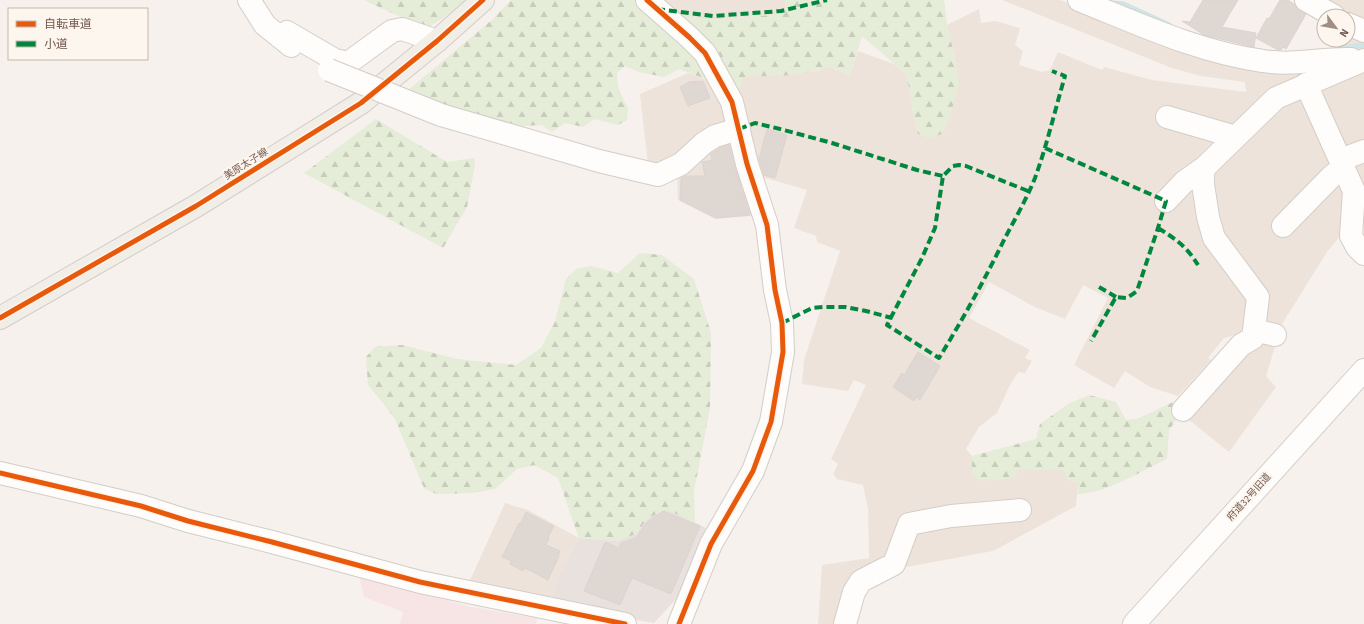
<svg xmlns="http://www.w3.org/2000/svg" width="1364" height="624" font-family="'Source Sans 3','Noto Sans JP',sans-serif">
  <defs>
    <pattern id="forest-firs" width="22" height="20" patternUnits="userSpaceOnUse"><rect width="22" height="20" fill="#e5ecd8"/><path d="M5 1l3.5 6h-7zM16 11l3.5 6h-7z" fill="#c8ccbb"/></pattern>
  </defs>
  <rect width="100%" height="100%" fill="#f6f1ec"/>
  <path fill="#eee3da" d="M656,0H785V14L708,20L670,13Z
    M1002,0H1060L1129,26L1324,66L1346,40H1348V38L1359,25L1316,0H1364V207L1327,252L1282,324L1266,376L1276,387L1229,452L1184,416L1236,335L1224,338L1208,358L1211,360L1178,396L1150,387L1125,371L1114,388L1074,365L1108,298L1083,285L1065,319L1035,307L989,282L969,318L1030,350L1025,358L1032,361L1025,373L1018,372L1009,387L997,413L979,427L966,449L972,456V475L1017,470H1063L1078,484L1076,506L993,551L906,567L889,559L871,563L849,582L835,624H818L822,565L869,558L868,509L863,485L837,479L833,474L838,464L831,459L866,385L854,380L848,391L802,384L804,360L840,251L817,242L816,236L794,228L807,190L755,175L751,196L752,216L715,219L678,200L677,173L650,183L640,94L688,73L729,88L743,77L816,71L827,66L850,75L858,51L894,64L905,73L911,95L913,113L955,57L947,25L979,9L981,23L995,21L1020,28L1015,45L1023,51L1019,65L1042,72L1050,70L1058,52L1102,70L1104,67L1152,80L1246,92L1245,82L1201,76L1172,68Z
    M505,503L528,510L579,538L560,573L550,605L467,587Z"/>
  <path fill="#e8e1dd" d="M666,509L706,528L678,597L654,623L550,605L560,573L579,538L616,541L636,534L647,519Z"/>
  <path fill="#f7e5e6" d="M359,576L471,607L537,618L536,624H400L403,612L364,597Z"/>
  <path fill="url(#forest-firs)" d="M364,0H471L426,29Z
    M511,0H636L670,13L708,20L785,14V0H944L947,25L955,57L959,84L949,119L942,134L929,138L918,134L913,113L911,95L905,73L862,36L850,75L827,66C802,78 770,75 743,77L741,87L729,88L679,69L664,77L639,72L625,66L617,73L618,87L628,109L627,120L618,125L594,119L583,127L565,123L552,132L542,125L520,126L479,117L406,92L493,19Z
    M376,119L447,162L474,158L475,165L467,207L443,248L304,173Z
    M640,253L662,255L694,279L711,333L710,408L694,491L695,523L666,509L647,519L636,534L616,541L579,538L558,478L534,465L517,469L495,489L472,493L436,494L424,488L394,417L368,385L366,357L375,347L402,345L457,359L516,365L541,348L555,322L566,279L576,269L591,266L618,273Z
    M1089,395L1116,402L1126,420L1137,419L1173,402L1176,420L1169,430L1167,459C1141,471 1105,494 1077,494L1078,484L1067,479L1063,470H1017L1016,478L983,481L972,475V456L1036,439L1040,424L1068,404Z"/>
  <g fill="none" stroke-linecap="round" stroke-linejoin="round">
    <path stroke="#cfe5e5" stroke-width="5.5" d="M1110,3L1123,4L1169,25
      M1339,49L1364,45"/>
  </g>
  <path fill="#dfd7d2" stroke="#ded4cf" d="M1203,0H1238L1222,27L1256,33L1254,47L1204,35L1182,21L1190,22Z
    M1280,0H1288L1294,4L1299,11L1306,14L1286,49L1283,47L1281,50H1278L1256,38L1267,18L1269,19Z
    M703,81L710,98L688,106L680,87L689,82Z
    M767,129L787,135L775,178L764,175L759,159Z
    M729,145L735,168L750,215L716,218L680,200L681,178L685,176H705L702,162L712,160L711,154L712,153L720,148Z
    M918,352L940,366L920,400L916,397L914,401L893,387L902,373L904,375Z
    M663,511L700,526L671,594L632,578L620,605L584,591L605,542L619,548L621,543L636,538L646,523Z
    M526,512L554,526L548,537L549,538L546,545L560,551L558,556H559L548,580L525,568L523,571L510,564L511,561L502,557L519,523L520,524Z"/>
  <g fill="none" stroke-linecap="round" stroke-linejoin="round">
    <g stroke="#d4cdc7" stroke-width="24">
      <path id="street" d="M249,0L265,25L291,46
        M647,0L689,37L705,53L732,102L747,164L767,225L775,290L782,323L783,352L771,422L753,471L711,544L679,624
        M1079,0C1139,24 1198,52 1263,61C1293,66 1322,58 1351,59
        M1306,0L1334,16
        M1348,24L1364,31
        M280,37L287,32L335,60L348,63L392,31L402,29L437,41
        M1306,84L1354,191L1351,236L1357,247L1364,254
        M441,115L599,161L658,175L681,164L704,143L715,136L739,129
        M1167,117L1236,137
        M1340,160L1364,151
        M1166,201L1184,182L1205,167
        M1283,226L1332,176L1343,167
        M1254,330L1275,335
        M1183,410L1241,345L1253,338L1258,297L1214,238L1208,217L1203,184V174L1205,167L1276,98L1364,60
        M0,473L141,506L188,521L272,542L420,582L625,624
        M845,624L854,592L861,581L894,564L909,524L951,516L1020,510"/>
    </g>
    <g stroke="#d6cec8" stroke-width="24">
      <path id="secondary" d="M1134,624L1364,370"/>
    </g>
    <g stroke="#d5ccc7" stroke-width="24">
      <path id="primary" d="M0,318L196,206L361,103L437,41L483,0"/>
    </g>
    <use href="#street" stroke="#fefdfc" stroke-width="22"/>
    <use href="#secondary" stroke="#fefdfc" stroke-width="22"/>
    <use href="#primary" stroke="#f1ede7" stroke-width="22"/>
    <g stroke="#d4cdc7" stroke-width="24" stroke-linecap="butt">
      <path id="street-bridge" d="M329,70L441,115"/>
    </g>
    <use href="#street-bridge" stroke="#fefdfc" stroke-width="22"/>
    <path stroke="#00873e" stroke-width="4" stroke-dasharray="8 4" stroke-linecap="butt" d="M657,9L713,16L781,11L827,0
      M739,129L755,123L780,129L832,143L917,170L943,176
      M1045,148L1166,201L1158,228L1137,291L1127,298L1116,297L1091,341
      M1028,191L966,166L959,165L953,166L943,176L935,228L922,258L887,325L939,358C963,319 985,279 1005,238C1015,219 1027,198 1035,178C1047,145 1055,110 1065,76L1052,71
      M1158,228C1176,239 1187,247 1198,265
      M1099,287L1116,297
      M782,323L812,308L823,307H845L866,311L892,318"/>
    <g stroke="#fdf6ee" stroke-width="8">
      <path id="cycleway" d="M647,0L689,37L705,53L732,102L747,164L767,225L775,290L782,323L783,352L771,422L753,471L711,544L679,624
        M0,318L196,206L361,103L437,41L483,0
        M0,473L141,506L188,521L272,542L420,582L625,624"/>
    </g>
    <use href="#cycleway" stroke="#e8590c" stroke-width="5"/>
  </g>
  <g text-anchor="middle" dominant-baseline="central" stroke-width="4" stroke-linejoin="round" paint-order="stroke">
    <g font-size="10" fill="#72584e" stroke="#fdf6ee">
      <text transform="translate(246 164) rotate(-32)">美原太子線</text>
      <text transform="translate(1249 497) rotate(-48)">府道32号旧道</text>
    </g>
  </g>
  <rect x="8" y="8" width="140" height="52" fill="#fdf6ee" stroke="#c5b7ae"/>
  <rect x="16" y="21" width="20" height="6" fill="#e8590c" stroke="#c5b7ae"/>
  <text x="44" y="28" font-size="12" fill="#72584e">自転車道</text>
  <rect x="16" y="41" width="20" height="6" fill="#00873e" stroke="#c5b7ae"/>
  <text x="44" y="48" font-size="12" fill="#72584e">小道</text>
  <g transform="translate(1336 28) rotate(122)"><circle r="19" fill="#fdf6ee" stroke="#c5b7ae"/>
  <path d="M0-3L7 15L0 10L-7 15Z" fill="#a08e85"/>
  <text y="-6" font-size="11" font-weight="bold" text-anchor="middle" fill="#72584e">N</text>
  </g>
</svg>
